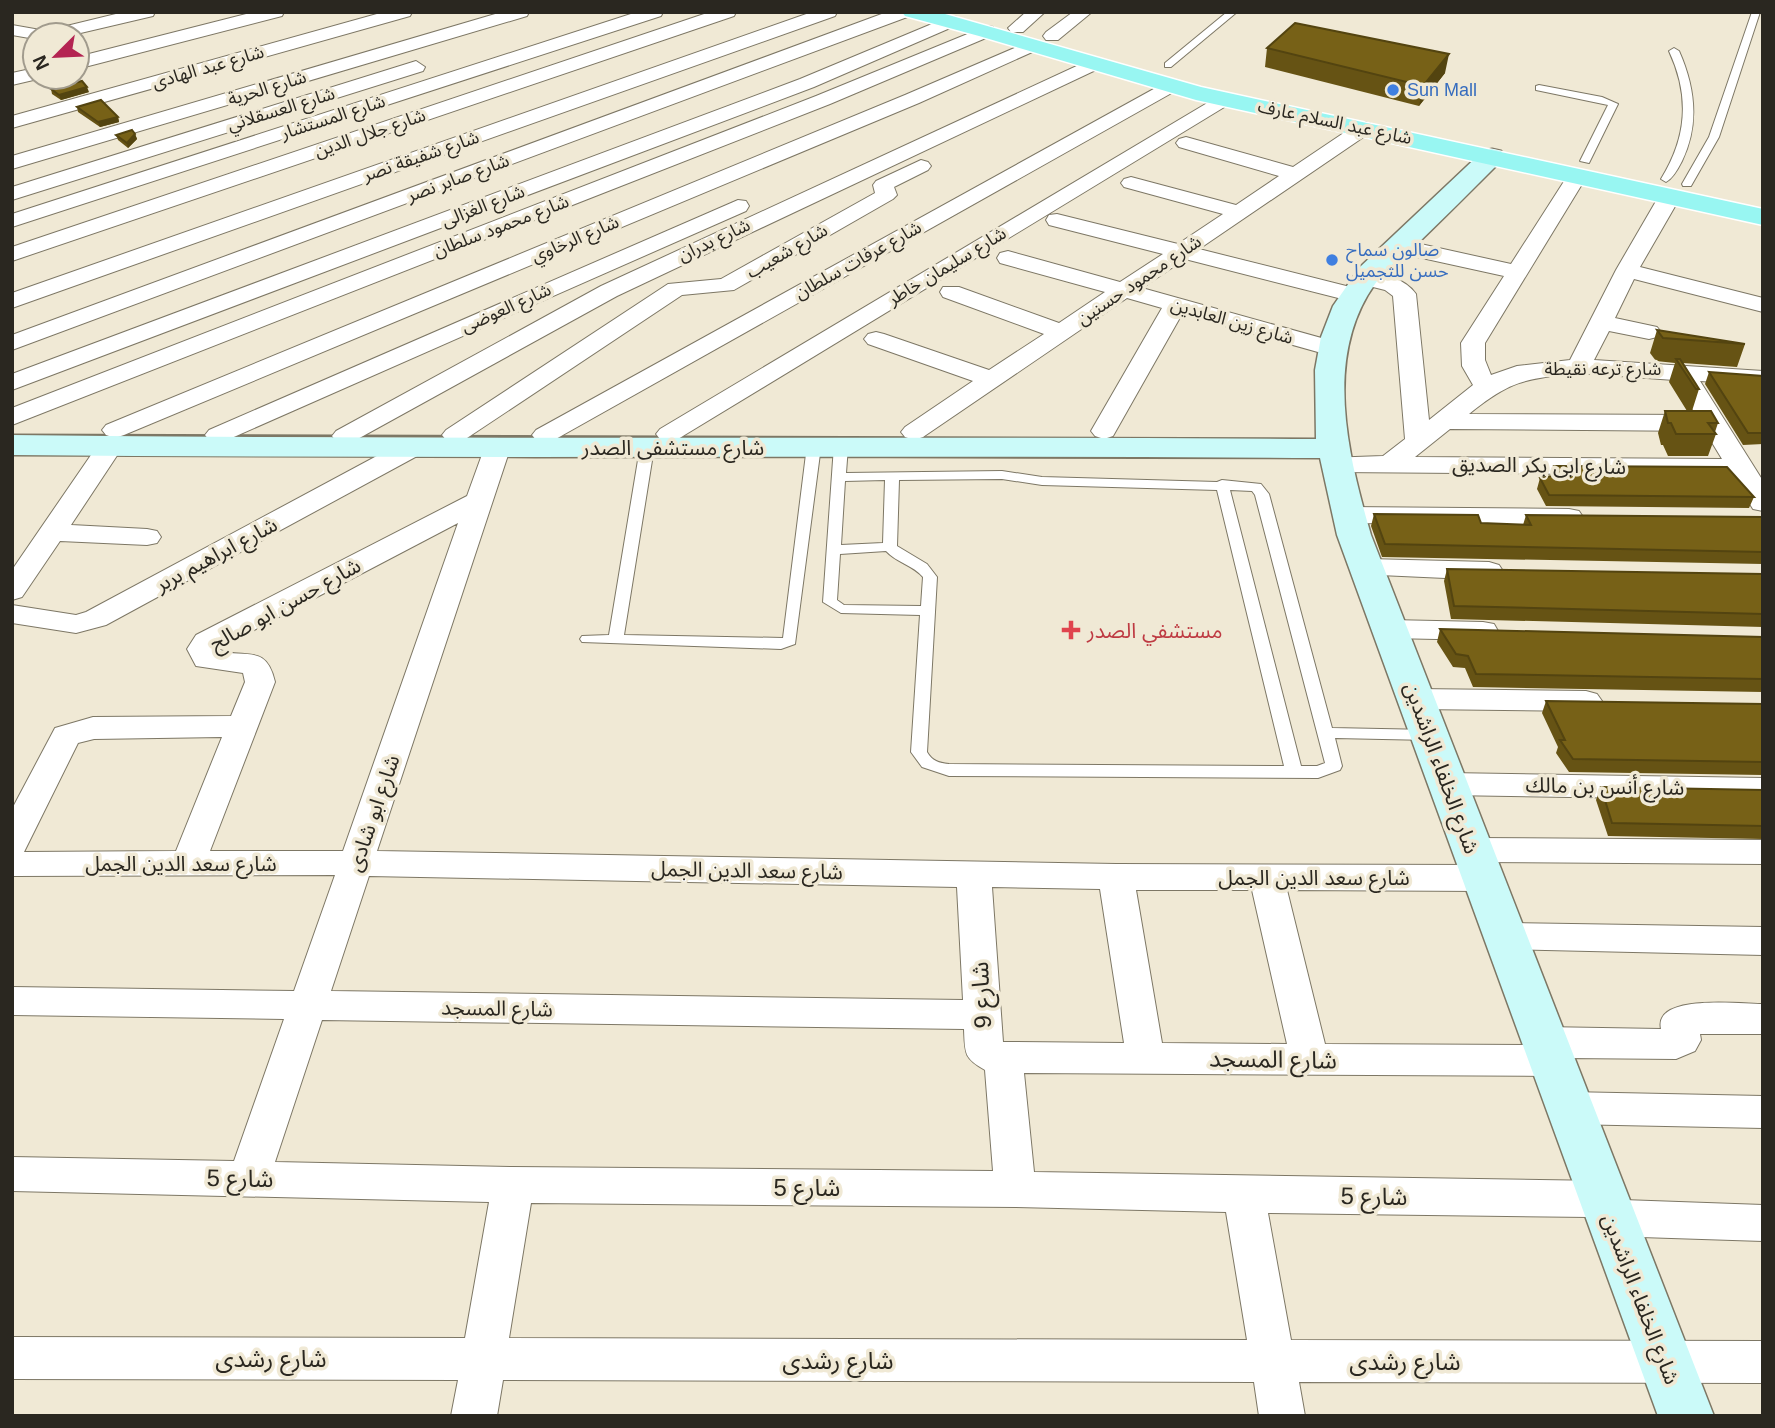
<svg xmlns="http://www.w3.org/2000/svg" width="1775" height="1428" font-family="Helvetica,'Noto Sans Arabic',sans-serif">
  <rect width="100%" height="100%" fill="#f0e9d5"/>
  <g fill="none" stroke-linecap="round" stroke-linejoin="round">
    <g stroke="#7d7765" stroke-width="2">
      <path id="lane" d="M1227,12H1237L1171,67H1165V63Z
        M1752,12H1760L1719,137L1691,186H1683L1682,184L1709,137Z
        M1674,48L1679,51C1695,87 1700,124 1682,161C1678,169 1673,178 1666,182L1661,179C1687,137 1690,96 1669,51Z
        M1539,85L1602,97L1618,104L1589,163L1580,161L1608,105L1536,90V86Z
        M814,442L821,446L795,644L781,649L582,642L580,639L582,636L609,635L640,448L647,444L654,448L624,635L783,638L807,446Z
        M841,442L848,446L846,473L1002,471L1042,477L1217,482L1222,480L1261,484L1269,494L1332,728L1430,730L1438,735L1430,740L1335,738L1342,766L1340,770L1318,778L949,776L922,767L911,752L920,615L841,613L823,602L834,446ZM1002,479L1042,485L1217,490L1284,766L949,764C939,763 932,761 927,752L937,577L927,564L897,546L899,480ZM885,480L883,543L841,545L845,481ZM1230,490L1252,491L1255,495L1325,763L1317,766H1301ZM886,551C897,563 913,565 923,577L921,606L844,605L837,600L840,554Z"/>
    </g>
    <g stroke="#7d7765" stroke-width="2">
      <path id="street" d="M124,12H155L153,16L72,35H35V39L12,35V25L46,31Z
        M254,12H284L282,16L77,69V57Z
        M384,12H412L410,16L12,128V116Z
        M502,12H529L527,16L12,169V156Z
        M637,12H663L661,16L12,227V214Z
        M710,12H736L734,16L12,261V247Z
        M812,12H837L835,16L12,308V293Z
        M887,12H912L910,16L12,350V335Z
        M1026,12H1045L1023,32H1011L1008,28Z
        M1073,12H1092L1058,40H1046L1043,36L1046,32Z
        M951,16L957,17L960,21L957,25L814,87L12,390V374L800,79Z
        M987,26L993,27L996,31L993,35L830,104L12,425V408L816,96Z
        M1033,40L1042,45L1039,49L919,103L124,435L115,438L106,435L102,430L106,425L905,95Z
        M1094,58L1103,64L1100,68L617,296L354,441L345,444L336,441L332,436L336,431L601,286Z
        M416,61L425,67L423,71L12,200V187Z
        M35,68V77L42,78L12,85V73Z
        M1170,80L1177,82L1179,86L1177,90L554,440L545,443L536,440L532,435L536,430Z
        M1224,93L1234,99L1231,103L678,439L669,442L660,439L656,434L660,429Z
        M1364,122L1371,124L1374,128L1371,132L1199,249L1362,290L1366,295L1362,300L1354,302L1185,259L1142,288L1343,344L1346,349L1343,354L1334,356L1325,354L1182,314L1113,436L1104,439L1095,436L1091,431L1162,308L1127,298L923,437L914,440L905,437L901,432L905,427L973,381L868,344L864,339L868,334L876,332L884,334L989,370L1044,334L943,297L940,292L943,287H959L1059,323L1105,292L1000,263L997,258L1000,253L1008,251L1120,282L1163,254L1049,225L1046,220L1049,215L1057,214L1178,244L1223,214L1124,187L1121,183L1124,179L1131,177L1236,205L1279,176L1179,147L1176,143L1179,139L1186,137L1293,167L1357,124Z
        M921,160L928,162L931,166L928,170L894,187L897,195L893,199L734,290L682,295L464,440L455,443L446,440L442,435L446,430L668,284L721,279L875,193L873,185L876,181Z
        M1577,170L1584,172L1587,176L1485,343V360L1491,375L1517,366L1570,360L1616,270L1659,196L1663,192H1677L1681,196L1640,267L1763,298V312L1634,279L1615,318L1657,327L1661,332L1657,337L1649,339L1609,331L1594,360L1763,371V385L1700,381L1763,481V511L1753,509L1732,475L1336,472L1327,470L1323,464L1327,458L1383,456L1405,439L1393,296L1385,290L1357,283L1354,278L1357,273C1375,269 1405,278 1416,294L1429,420L1473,385L1462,366L1461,343L1504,276L1390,251L1387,246L1390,241L1398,239L1511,264L1570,172ZM1579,373L1674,380L1696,415L1469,414C1512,379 1526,379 1579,373ZM1450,429L1705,431L1722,459L1415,457Z
        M738,200L746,201L749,206L746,211L227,440L218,443L209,440L205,435L209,430Z
        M111,437L120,439L124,445L71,525L147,529L157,531L161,537L157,543L147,545L60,541L22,597L12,600V570L102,439Z
        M410,441L419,443L423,449L419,455L106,625L76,633L12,623V605L76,615L86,612L401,443Z
        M497,441L506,443L510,449L377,851L1116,864L1483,865L1495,869L1500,878L1495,887L1483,891L1287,890L1325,1044L1526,1045L1524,1042L1530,1031L1543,1027L1661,1029C1653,993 1741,1004 1763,1004V1034H1700L1701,1040L1695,1051L1676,1059L1567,1058L1569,1061L1564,1072L1550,1076L1024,1073L1034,1172L1603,1181L1618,1186L1623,1200L1763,1205V1241L1610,1236L1595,1231L1590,1217L1268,1213L1291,1340L1763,1341V1383L1299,1382L1305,1416H1259L1254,1382L503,1380L497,1416H451L458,1380L12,1379V1337L465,1338L489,1202L12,1191V1157L234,1161L284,1019L12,1015V987L294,991L335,875L12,876V809L55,728L93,717L231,716L245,682L243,673L196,666L187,649L196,635L467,496L484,449L488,443ZM458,523L343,851H210L275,682C266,641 242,661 218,649ZM222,737L176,851L24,852L78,743L94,739ZM369,876L957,887L963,1000L331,991ZM992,887L1100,889L1124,1043L1003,1042ZM1136,890H1252L1287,1044L1162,1043ZM322,1020L964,1029C965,1054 964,1058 985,1070L993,1171L513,1167L275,1162ZM531,1203L1015,1207L1226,1212L1247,1340L509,1338Z
        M1348,507L1569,509L1579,511L1583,517L1579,523L1569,525L1348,523L1338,521L1334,515L1338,509Z
        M1368,559L1489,562L1499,565L1503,571L1499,577L1489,580L1358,574L1354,568L1358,562Z
        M1390,620L1483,622L1494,624L1498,631L1494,638L1483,640L1390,638L1379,636L1375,629L1379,622Z
        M1416,689L1586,691L1597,694L1602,701L1597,708L1586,711L1416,709L1405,706L1400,699L1405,692Z
        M1448,773L1763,778V800L1448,795L1436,792L1432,784L1436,776Z
        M1472,838L1763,840V864L1472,862L1460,859L1455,850L1460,841Z
        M1504,923L1763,927V955L1504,949L1491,946L1486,936L1491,926Z
        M1568,1092L1763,1096V1128L1568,1124L1554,1119L1548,1108L1554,1097Z"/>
    </g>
    <g stroke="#7d7765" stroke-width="3">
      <path id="secondary" d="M1492,149L1501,151L1504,156L1501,161C1472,190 1443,219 1414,247C1401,259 1385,269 1375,284C1323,357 1348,455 1371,535L1714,1416H1658L1337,535L1320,458C884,455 448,459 12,455V435C447,440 882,436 1316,439L1315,370L1321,337L1333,306L1360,267L1483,151Z"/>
    </g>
    <g stroke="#fff" stroke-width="3">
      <path id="primary" d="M902,12H938L1201,87L1763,209V225L1196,100L979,36L905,16Z"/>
    </g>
    <use href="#lane" fill="#fff" fill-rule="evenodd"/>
    <use href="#street" fill="#fff" fill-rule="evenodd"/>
    <use href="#secondary" fill="#cbfaf9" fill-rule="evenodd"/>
    <use href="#primary" fill="#98f6f2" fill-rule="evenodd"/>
  </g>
  <path fill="#665314" d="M1267,48L1445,73L1419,106L1265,67Z
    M51,89L89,92L61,100L52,94Z
    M77,107L118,117L119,122L100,127L78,112Z
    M135,134L137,139L128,148L118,140L116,135Z
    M1657,330L1745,344L1737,367L1683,363L1699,389L1692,411L1718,423L1715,432L1716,434L1708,456H1668L1663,445H1661L1658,433L1665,411H1687L1669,382L1675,363L1656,361L1650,353Z
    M1709,372L1763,376V444L1743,445L1705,384Z
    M1555,466L1754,497L1749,508L1546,506L1537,489L1540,478L1552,476Z
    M1374,514L1481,523L1523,525L1526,515L1763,517V564L1382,557L1371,526Z
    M1447,569L1763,574V627L1451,619L1444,581Z
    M1440,629L1763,637V692L1473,687L1465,668L1453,667L1437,642Z
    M1546,701L1763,704V775L1569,772L1556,753L1558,747L1542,713Z
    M1601,787L1763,790V839L1608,836L1596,800Z"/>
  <path fill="#534410" d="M1449,54L1445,73L1419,106L1423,86Z
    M87,87L89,92L61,100L59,95Z
    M118,117L119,122L100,127L98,122Z
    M135,134L137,139L128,148L127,143Z"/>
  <path fill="#776117" stroke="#534410" stroke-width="2" d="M1295,23L1449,54L1423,86L1267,48Z
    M82,81L87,87L59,95L51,89Z
    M101,100L118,117L98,122L77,107Z
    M132,130L135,134L127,143L116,135Z
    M1657,330L1745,344L1663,338Z
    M1676,359H1680L1699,389H1696Z
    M1709,372L1763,376V433H1748Z
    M1665,411H1711L1718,423H1708L1716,434H1676L1671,423H1668Z
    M1555,466L1727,467L1754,497L1549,495L1540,478L1564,474Z
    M1374,514L1478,515L1481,523L1531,525L1526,515L1763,517V552L1385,544Z
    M1447,569L1763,574V614L1454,606Z
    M1440,629L1763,637V679L1476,674L1468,656L1456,654Z
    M1546,701L1763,704V762L1573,759L1560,740H1565Z
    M1601,787L1763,790V826L1612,823Z"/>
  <g fill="#3f7fe0" stroke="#f0e9d5" stroke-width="2.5">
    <circle cx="1393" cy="90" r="7"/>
    <circle cx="1332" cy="260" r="7"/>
  </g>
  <path fill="#e0444e" stroke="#f0e9d5" stroke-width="2.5" d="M1067.5 619.5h7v7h7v7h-7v7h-7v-7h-7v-7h7z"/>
  <g text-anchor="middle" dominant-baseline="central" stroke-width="7" stroke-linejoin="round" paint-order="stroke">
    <g font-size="18" fill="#2a2720" stroke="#f0e9d5">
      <text transform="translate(208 67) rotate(-16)">شارع عبد الهادى</text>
      <text transform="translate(267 88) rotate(-17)">شارع الحرية</text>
      <text transform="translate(281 109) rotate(-17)">شارع العسقلاني</text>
      <text transform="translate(333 117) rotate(-18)">شارع المستشار</text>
      <text transform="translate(1335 122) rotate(12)">شارع عبد السلام عارف</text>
      <text transform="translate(370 133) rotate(-19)">شارع جلال الدين</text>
      <text transform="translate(421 156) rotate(-19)">شارع شفيقة نصر</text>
      <text transform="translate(458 178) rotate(-20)">شارع صابر نصر</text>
      <text transform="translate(483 206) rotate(-21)">شارع الغزالى</text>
      <text transform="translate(501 226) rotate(-21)">شارع محمود سلطان</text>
      <text transform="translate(575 239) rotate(-23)">شارع الرخاوي</text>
      <text transform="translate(714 240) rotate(-25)">شارع بدران</text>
      <text transform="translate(787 251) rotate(-30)">شارع شعيب</text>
      <text transform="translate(858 260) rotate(-29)">شارع عرفات سلطان</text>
      <text transform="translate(947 266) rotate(-31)">شارع سليمان خاطر</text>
      <text transform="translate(1139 280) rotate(-34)">شارع محمود حسنين</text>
      <text transform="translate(506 308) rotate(-24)">شارع العوضى</text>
      <text transform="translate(1232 321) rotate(16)">شارع زين العابدين</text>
      <text x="1603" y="369">شارع ترعه نقيطة</text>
    </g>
    <g font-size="18" fill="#366cbe" stroke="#f0e9d5" text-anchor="start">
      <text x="1407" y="90">Sun Mall</text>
      <text x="1346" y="250">صالون سماح<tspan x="1346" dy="21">حسن للتجميل</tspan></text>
    </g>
    <g font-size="21" fill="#2a2720" stroke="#f0e9d5">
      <text x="673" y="447">شارع مستشفى الصدر</text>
      <text transform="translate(1539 465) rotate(1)">شارع ابى بكر الصديق</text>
      <text transform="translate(216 554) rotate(-28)">شارع ابراهيم بربر</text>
      <text transform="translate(285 604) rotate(-29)">شارع حسن ابو صالح</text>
      <text transform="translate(1442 768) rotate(70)">شارع الخلفاء الراشدين</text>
      <text transform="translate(1605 786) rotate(1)">شارع أنس بن مالك</text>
      <text transform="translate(373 813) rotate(-71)">شارع ابو شادى</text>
      <text x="181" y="863">شارع سعد الدين الجمل</text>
      <text transform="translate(747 870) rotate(1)">شارع سعد الدين الجمل</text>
      <text x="1314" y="877">شارع سعد الدين الجمل</text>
      <text transform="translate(497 1008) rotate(1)">شارع المسجد</text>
      <text transform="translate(1641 1299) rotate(69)">شارع الخلفاء الراشدين</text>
    </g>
    <g font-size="21" fill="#be3a42" stroke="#f0e9d5" text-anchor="start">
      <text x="1087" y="630">مستشفي الصدر</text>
    </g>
    <g font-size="24" fill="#2a2720" stroke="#f0e9d5">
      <text transform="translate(981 995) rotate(-93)">شارع 9</text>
      <text transform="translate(1273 1059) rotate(1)">شارع المسجد</text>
      <text transform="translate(240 1178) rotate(1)">شارع 5</text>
      <text x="807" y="1187">شارع 5</text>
      <text transform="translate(1374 1196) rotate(1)">شارع 5</text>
      <text x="271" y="1358">شارع رشدى</text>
      <text x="838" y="1360">شارع رشدى</text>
      <text x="1405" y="1361">شارع رشدى</text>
    </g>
  </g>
  <rect width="1775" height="1428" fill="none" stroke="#2a2720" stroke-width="28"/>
  <g transform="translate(56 56) rotate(246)"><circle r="33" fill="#f0e9d5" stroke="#a19b8d" stroke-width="2"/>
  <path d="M0-5L12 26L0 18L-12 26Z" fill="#b42452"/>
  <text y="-10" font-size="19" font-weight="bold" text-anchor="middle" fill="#2a2720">N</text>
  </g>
</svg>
